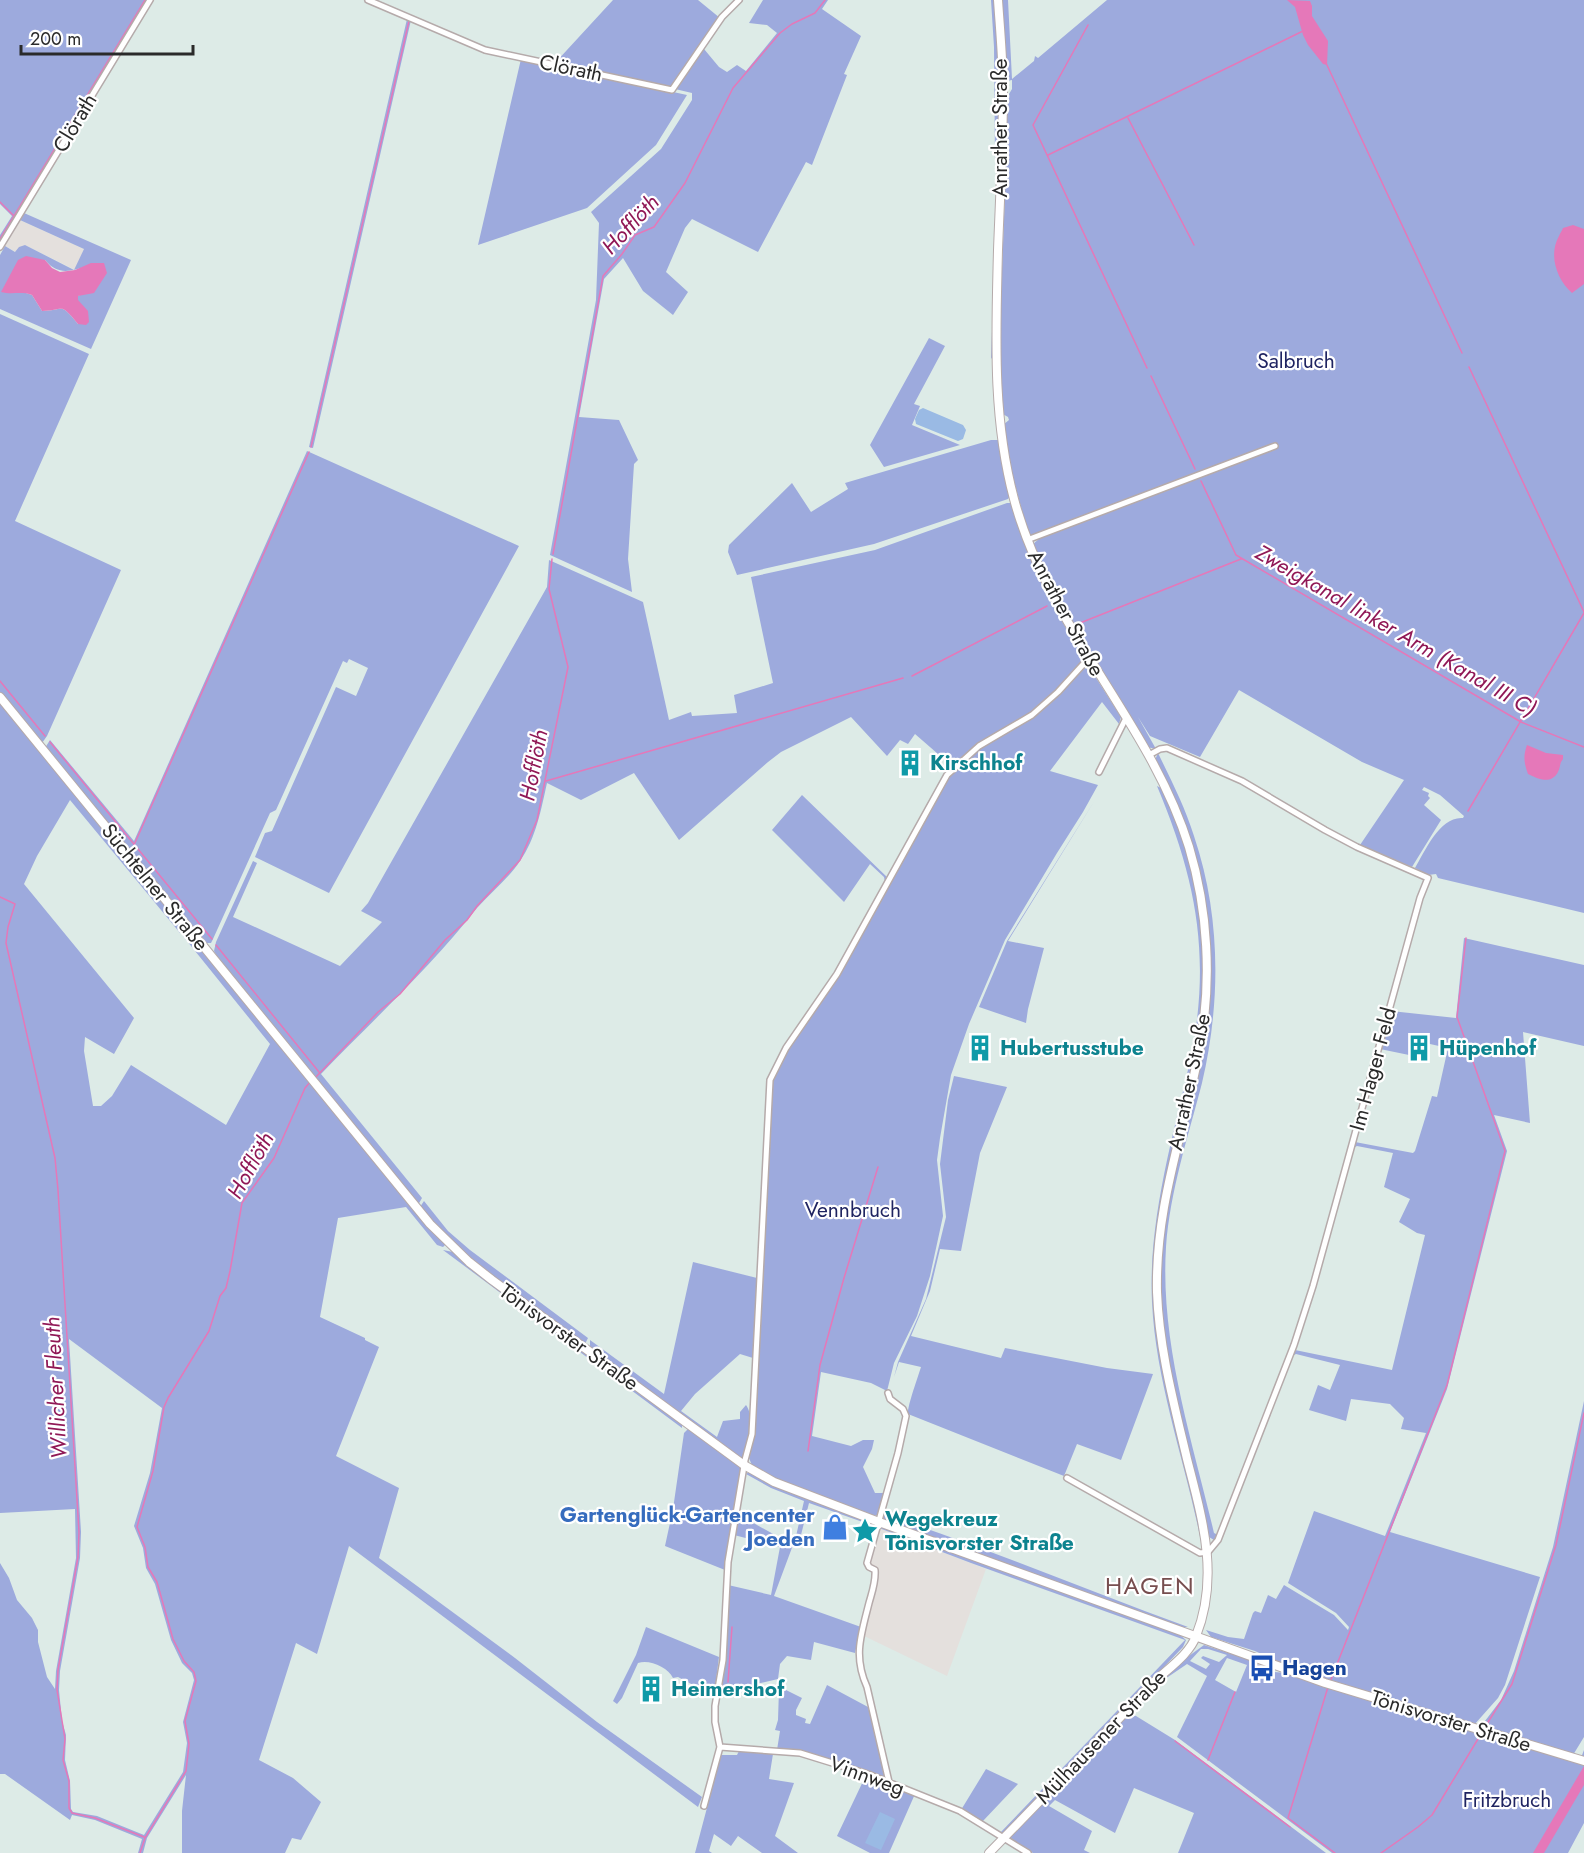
<svg xmlns="http://www.w3.org/2000/svg" width="1584" height="1853" font-family="Jost,sans-serif">
  <rect width="100%" height="100%" fill="#ddebe7"/>
  <path fill="#e4e0dd" d="M20,220L84,249L75,270L25,245L16,252L5,246Z
    M879,1528L986,1569L947,1676L862,1635L875,1570L869,1563Z"/>
  <path fill="#9daadd" fill-rule="evenodd" d="M0,0H147L0,243V235L12,216L0,204Z
    M613,0H698L720,18L671,88L555,63Z
    M763,0H828L822,9L861,36L844,74L847,75L812,165L806,162L758,252L692,219L685,228L666,272L688,292L673,315L643,291L623,258L604,279L579,417L619,420L638,460L634,464L628,559L632,592L550,555L596,300L599,223L591,212L661,149L692,100V93L675,89L704,49L719,67L727,72L737,65L746,71L777,33L767,25L749,23Z
    M991,0H994L999,77L1000,163L993,356L991,359L998,164L995,162L994,47Z
    M1000,0H1008L1012,79L1034,61L1035,56L1038,58L1107,0H1584V913L1438,878L1436,874L1428,875L1415,868C1425,851 1440,816 1463,818L1464,816L1440,795L1424,787L1422,790L1429,793L1428,796L1430,798L1424,805L1441,820L1412,867L1360,845L1404,780L1362,762L1239,690L1200,757L1150,736L1138,717L1156,749L1147,747L1080,641L1048,581L1032,545L1041,537H1033L1029,534C1018,498 1008,462 1003,425L1009,420L1008,417L1001,413L1000,322L1005,192L1006,99L1012,89V80L1007,81L1005,78Z
    M407,19L411,20L313,448L309,447Z
    M521,59L687,95L656,145L587,208L478,245Z
    M24,213L131,260L91,349L0,309V255L5,246L15,252L19,247L25,245L74,270L84,249L20,220ZM45,260C63,282 81,264 104,263L82,294L78,296V324C59,301 65,311 42,311L32,295L23,292Z
    M0,314L89,354L15,521L121,570L47,736L42,743L0,692Z
    M929,338L945,346L914,404L920,406L912,425L960,445L884,467L870,445Z
    M991,440H998L1010,496L1008,499L874,544L737,575L728,552L729,545L792,483L811,512L848,489L845,483Z
    M307,451L519,546L329,893L255,857L265,833L272,831L336,687L356,696L368,668L349,659L347,663L343,661L276,810L270,813L213,939L211,943H207L45,748L50,740L134,841Z
    M1007,503H1012C1030,559 1050,603 1081,653L1082,660L1076,668L1079,671L1084,668L1091,670L1121,717L1119,724L1102,702L1050,771L1098,785L1083,812L1057,853L1005,940L969,1024L951,1075L940,1138L937,1160L943,1216L930,1276L917,1316L894,1363L887,1391L871,1383L821,1372L812,1436L851,1446L863,1440H874L872,1449L863,1467L875,1493H884L877,1515L874,1516L784,1484L753,1468L749,1458L755,1430L772,1082L788,1050L842,970L953,767L915,734L908,744L900,740L887,756L851,717L781,752L768,762L679,840L634,773L581,800L547,783C541,810 536,838 520,861C509,878 491,892 477,908C430,968 374,1019 321,1074L422,1198L418,1205L446,1244L443,1247L437,1245L406,1207L338,1218L320,1317L365,1338V1340L379,1347L336,1456L399,1488L379,1558L515,1658L597,1722L702,1797L698,1807L349,1546L317,1654L296,1643L259,1760L293,1778L321,1802L301,1840L292,1838L285,1853H182V1811L186,1775L147,1838L143,1853H138L142,1839L95,1820L72,1815L70,1820L5,1774H0V1563L9,1578L17,1600L32,1618L38,1630V1642L47,1677L55,1689L56,1671L76,1558L75,1509L0,1513V701L181,925L180,933L70,800L37,856L24,884L134,1018L114,1054L85,1037L84,1051L93,1106H101L112,1096L131,1065L226,1125L270,1044L183,936L186,933L190,935L313,1077L217,956L214,951L216,942L253,861L257,863L233,917L340,966L382,922L361,911L368,903L547,587L549,560L643,602L669,720L691,712L692,716L737,713L734,695L773,683L751,577L875,550ZM69,1339L162,1408L150,1473L134,1526L143,1548L146,1568L155,1584L171,1640L182,1663L192,1673L194,1680L183,1722L187,1743L183,1772L144,1835L97,1816L73,1812L71,1809L70,1781L65,1760L66,1735L62,1721L59,1690L60,1671L80,1558L81,1532Z
    M1158,753C1171,780 1185,807 1194,836C1221,916 1221,1002 1202,1083C1188,1137 1170,1191 1166,1247C1160,1344 1192,1439 1214,1533L1218,1535L1214,1540L1209,1537L1174,1391L1162,1318L1160,1282L1165,1212L1204,1041L1203,898L1155,760Z
    M1157,786L1163,789L1184,843L1192,871L1200,921L1204,977L1198,1041L1158,1216L1155,1247V1304L1205,1542L1202,1547C1187,1466 1156,1386 1152,1302C1148,1215 1175,1132 1193,1047C1210,949 1195,877 1157,786Z
    M802,795L888,878L885,882L884,877L870,864L844,902L772,830Z
    M1095,800L1008,941L1044,948L1028,1009L1026,1023L979,1007L1007,941Z
    M1464,938L1584,965V1046L1523,1032L1530,1123L1494,1115L1507,1151L1447,1389L1390,1532L1540,1577L1505,1685L1498,1698L1474,1725L1289,1667L1255,1651L1211,1637L1206,1630L1228,1637L1244,1639L1253,1613L1255,1611L1261,1613L1268,1595L1276,1599L1284,1585L1334,1615L1348,1630L1349,1627L1336,1613L1288,1583L1314,1511L1385,1536L1426,1433L1401,1429L1404,1418L1390,1404L1351,1399L1346,1421L1309,1410L1318,1385L1330,1390L1340,1365L1296,1354L1292,1356L1295,1350L1392,1370L1425,1235L1417,1233L1399,1222L1410,1199L1384,1187L1393,1153L1357,1146L1353,1148L1355,1142L1413,1153L1415,1151L1432,1096L1437,1097L1448,1048L1412,1040L1409,1055L1380,1049L1391,1011L1456,1018Z
    M954,1076L1007,1087L980,1153L961,1251L940,1249L930,1291L911,1336L1001,1358L1005,1348L1107,1368L1153,1374L1121,1460L1077,1444L1064,1476L908,1414C907,1407 918,1377 921,1367L899,1362L894,1377L898,1362L926,1299L946,1217L940,1164L948,1100Z
    M424,1201L448,1231L470,1250L588,1338L586,1342L581,1343L469,1258L448,1238L420,1207Z
    M443,1250L453,1252L488,1281L682,1424V1428Z
    M693,1262L757,1278L753,1358L740,1354L695,1394L681,1411L717,1437L723,1421L740,1419V1412L746,1405C755,1417 749,1445 743,1458H738L590,1348V1340L664,1394Z
    M1584,1401V1737L1573,1755L1579,1763L1584,1750V1823L1568,1853H1332L1177,1737L1207,1676L1187,1664L1165,1679L1134,1711L1132,1707L1171,1669L1204,1645L1244,1658L1274,1672L1287,1673L1326,1686L1478,1727L1485,1721L1501,1700L1514,1671L1553,1547ZM1201,1649H1208L1227,1655L1219,1662L1203,1656L1201,1658L1210,1664L1206,1669L1190,1661ZM1227,1658L1247,1665L1236,1692L1215,1680Z
    M688,1429L742,1468L725,1570L665,1546L673,1509L684,1433Z
    M749,1472L782,1489L873,1522L874,1526L809,1503L798,1547L794,1545L804,1501L771,1488L746,1474Z
    M883,1514C988,1548 1086,1590 1188,1627H1181L887,1522L884,1519Z
    M739,1515L793,1545L774,1596L861,1627L855,1653L814,1642L811,1660L787,1656L780,1664L778,1679L722,1692L728,1585L771,1595L780,1547L734,1535Z
    M880,1526L1180,1635L1186,1640L1183,1647L1004,1834L1000,1833L1185,1640L971,1563L879,1528Z
    M646,1627L719,1657L714,1696L678,1677L673,1678C668,1667 649,1659 638,1663L622,1698L617,1704L613,1701L636,1655Z
    M827,1685L868,1707L887,1780L830,1760L777,1750L780,1731L775,1730L778,1720L779,1689H784L802,1698L796,1710V1715L806,1719L805,1723L810,1724Z
    M1126,1714L1136,1716L1175,1740L1326,1853H1178L1194,1813L1134,1788L1115,1833L1055,1800L1049,1806L1092,1831L1084,1850L1090,1853H1033L1012,1840L1010,1835Z
    M739,1751L773,1754L769,1779L794,1783L775,1836L798,1853H762L738,1836L731,1846L714,1834L709,1851L712,1853H695L721,1755H737Z
    M986,1769L1018,1784L982,1822L961,1810Z
    M866,1775L915,1794L889,1853H870L837,1836Z"/>
  <path fill="#9abae4" d="M923,408L963,425L966,430L963,439L958,441L916,424L915,419L919,410Z
    M880,1812L895,1819L881,1850L865,1843Z"/>
  <path fill="#e578b9" d="M1287,0L1310,1L1312,6V16L1328,41L1327,65L1323,64L1308,45L1303,35L1295,7Z
    M1573,225L1584,229V284L1572,293C1557,280 1548,255 1559,236C1560,233 1562,231 1563,228Z
    M26,256L45,260L52,268L60,272L75,270L91,263H104L107,273L94,293L78,296V300L88,311L89,322L86,325L78,324C59,301 65,311 42,311L32,295C22,291 11,295 1,292L18,260Z
    M1527,745L1546,753L1563,755V759C1559,764 1561,766 1558,772C1551,785 1538,779 1528,774C1524,763 1523,756 1527,745Z
    M1584,1766V1785L1544,1853H1533Z"/>
  <g fill="none" stroke-linecap="round" stroke-linejoin="round">
    <path stroke="#e578b9" stroke-width="1.5" d="M1088,25L1033,125L1147,368
      M1326,63L1462,353
      M1128,118L1194,245
      M1048,155L1303,31
      M0,202L14,216
      M0,239L145,0
      M1469,367L1584,612
      M1151,376L1195,469
      M311,447L409,21
      M1201,481L1236,555L1521,722L1584,747
      M553,554L603,276L622,254L635,235L654,227L685,183L733,88L780,33L792,24L815,13L825,0
      M1080,623L1241,559
      M912,676L1047,606
      M0,681L45,736
      M50,742L212,939
      M546,781L903,678
      M1468,811L1584,613
      M134,845L309,452
      M0,897L15,904L8,927L6,943L55,1158L58,1190L79,1532L78,1557L58,1670L57,1690L65,1739L63,1760L69,1781V1808L72,1813L95,1818L144,1837
      M216,945L319,1072
      M315,1078L378,1012L400,994L445,940L467,920L477,906L520,860L537,820L568,667L549,589L552,559
      M808,1451L820,1365L844,1278L878,1167
      M728,1682L732,1627
      M1330,1682L1447,1385L1505,1151L1457,1017L1466,938
      M1328,1687L1288,1818L1335,1853
      M1485,1727L1512,1684L1556,1545L1584,1413
      M1175,1741L1290,1827
      M1208,1760L1235,1692
      M140,1853L145,1838L186,1771L189,1744L185,1721L196,1681L194,1672L184,1661L173,1639L157,1582L148,1567L145,1547L137,1527L153,1471L164,1407L168,1398L209,1331L220,1296L226,1288L230,1271L242,1203L274,1158L305,1088L311,1081
      M1381,1853L1418,1827L1432,1815L1481,1734"/>
    <g stroke="#b5aaaa" stroke-width="8">
      <path id="minor" d="M368,0L485,50L672,90L722,17L739,0
        M0,247L150,0
        M1027,540L1275,446
        M1099,772L1126,718
        M888,1393L890,1399L903,1409L906,1416L898,1453L867,1563L869,1567L875,1570C876,1582 872,1592 869,1603C861,1635 853,1656 867,1687L889,1782
        M1067,1478L1200,1553L1208,1552L1218,1540L1294,1345L1313,1286L1420,898L1428,878L1357,847L1325,830L1242,781L1167,748L1160,749L1149,755
        M720,1747L800,1753L868,1774L960,1811L1028,1853
        M704,1806L720,1747L715,1722V1706L723,1660L728,1562L745,1460L752,1434L770,1080L786,1048L837,974L947,775L979,746L1032,715L1058,692L1088,659"/>
    </g>
    <g stroke="#b5aaaa" stroke-width="10">
      <path id="secondary" d="M0,697L430,1224L469,1262L492,1280L744,1465L774,1482L879,1522L1325,1683L1584,1761
        M989,1853C1043,1798 1096,1743 1149,1687C1164,1671 1189,1656 1196,1636C1220,1576 1202,1518 1187,1459C1174,1404 1159,1348 1157,1292C1155,1204 1185,1130 1200,1046C1212,981 1208,910 1189,847C1150,721 1049,630 1014,499C992,417 996,334 998,250C1000,197 1003,143 1003,90C1003,60 1000,30 998,0"/>
    </g>
    <use href="#minor" stroke="#fff" stroke-width="5"/>
    <use href="#secondary" stroke="#fff" stroke-width="8"/>
  </g>
  <defs>
    <g id="building-bare" transform="scale(2.07)"><path d="M-4-6H4V6H1V3H-1V6H-4ZM-2.5-4.3h1.7v1.8h-1.7ZM.8-4.3h1.7v1.8H.8ZM-2.5-1h1.7V.8h-1.7ZM.8-1h1.7V.8H.8Z" fill="#0f9aa8" stroke="#fff" stroke-width="2.5" paint-order="stroke"/></g>
    <g id="shop-bare" transform="scale(2.07)"><path d="M-5-2.5h2.3a2.7 3.5 0 0 1 5.4 0H5L5.5 6h-11ZM-1.5-2.5h3a1.5 2.3 0 0 0-3 0Z" fill="#3f7fe0" stroke="#fff" stroke-width="2.5" paint-order="stroke"/></g>
    <g id="sight-bare" transform="scale(2.07)"><path d="M0-6L1.8-2.2L6-1.7L2.9 1.2L3.7 5.4L0 3.3L-3.7 5.4L-2.9 1.2L-6-1.7L-1.8-2.2Z" fill="#0f9aa8" stroke="#fff" stroke-width="2.5" paint-order="stroke"/></g>
    <g id="bus-bare" transform="scale(2.07)"><path d="M-5-6H5V4H4V6H2V4H-2V6H-4V4H-5ZM-3.5-4V0h7V-4ZM-3.5 1.2v1.5H-2V1.2ZM2 1.2v1.5H3.5V1.2Z" fill="#1a4fb4" stroke="#fff" stroke-width="2.5" paint-order="stroke"/></g>
  </defs>
  <g fill-rule="evenodd">
    <use href="#building-bare" x="910" y="763"/>
    <use href="#building-bare" x="980" y="1048"/>
    <use href="#building-bare" x="1419" y="1048"/>
    <use href="#shop-bare" x="835" y="1527"/>
    <use href="#sight-bare" x="865" y="1531"/>
    <use href="#bus-bare" x="1262" y="1668"/>
    <use href="#building-bare" x="651" y="1689"/>
  </g>
  <g text-anchor="middle" dominant-baseline="central" stroke-width="4.5" stroke-linejoin="round" paint-order="stroke">
    <g font-size="21" fill="#2a2a2a" stroke="#fff">
      <text transform="translate(571 68) rotate(12)">Clörath</text>
      <text transform="translate(75 123) rotate(-59)">Clörath</text>
      <text transform="translate(1000 128) rotate(-90)">Anrather Straße</text>
      <text transform="translate(1066 613) rotate(62)">Anrather Straße</text>
      <text transform="translate(155 887) rotate(51)">Süchtelner Straße</text>
      <text transform="translate(1373 1069) rotate(-75)">Im Hager Feld</text>
      <text transform="translate(1189 1082) rotate(-78)">Anrather Straße</text>
      <text transform="translate(569 1337) rotate(36)">Tönisvorster Straße</text>
      <text transform="translate(1451 1721) rotate(17)">Tönisvorster Straße</text>
      <text transform="translate(1101 1737) rotate(-46)">Mülhausener Straße</text>
      <text transform="translate(867 1776) rotate(20)">Vinnweg</text>
    </g>
    <g font-size="21" fill="#1f2461" stroke="#fff">
      <text x="1296" y="361">Salbruch</text>
      <text x="853" y="1210">Vennbruch</text>
      <text x="1507" y="1800">Fritzbruch</text>
    </g>
    <g font-size="21" font-weight="bold" fill="#0d838f" stroke="#fff" text-anchor="start">
      <text x="930" y="763">Kirschhof</text>
      <text x="1000" y="1048">Hubertusstube</text>
      <text x="1439" y="1048">Hüpenhof</text>
      <text x="885" y="1519">Wegekreuz<tspan x="885" dy="24">Tönisvorster Straße</tspan></text>
      <text x="671" y="1689">Heimershof</text>
    </g>
    <g font-size="21" font-weight="bold" fill="#366cbe" stroke="#fff" text-anchor="end">
      <text x="815" y="1515">Gartenglück-Gartencenter<tspan x="815" dy="24">Joeden</tspan></text>
    </g>
    <g font-size="21" font-weight="bold" fill="#164399" stroke="#fff" text-anchor="start">
      <text x="1282" y="1668">Hagen</text>
    </g>
    <g font-size="22" font-style="italic" fill="#901856" stroke="#fff">
      <text transform="translate(630 224) rotate(-47)">Hofflöth</text>
      <text transform="translate(1396 630) rotate(30)">Zweigkanal linker Arm (Kanal III C)</text>
      <text transform="translate(533 765) rotate(-79)">Hofflöth</text>
      <text transform="translate(250 1165) rotate(-61)">Hofflöth</text>
      <text transform="translate(55 1388) rotate(-93)">Willicher Fleuth</text>
    </g>
    <g font-size="24" letter-spacing="1.5" fill="#774e4f" stroke="#fff">
      <text x="1150" y="1585">HAGEN</text>
    </g>
  </g>
  <path d="M21 45v9h172v-9" fill="none" stroke="#2a2a2a" stroke-width="3"/>
  <text x="30" y="45" font-size="18" fill="#2a2a2a" stroke="#ffffff" stroke-width="4.5" paint-order="stroke">200 m</text>
</svg>
